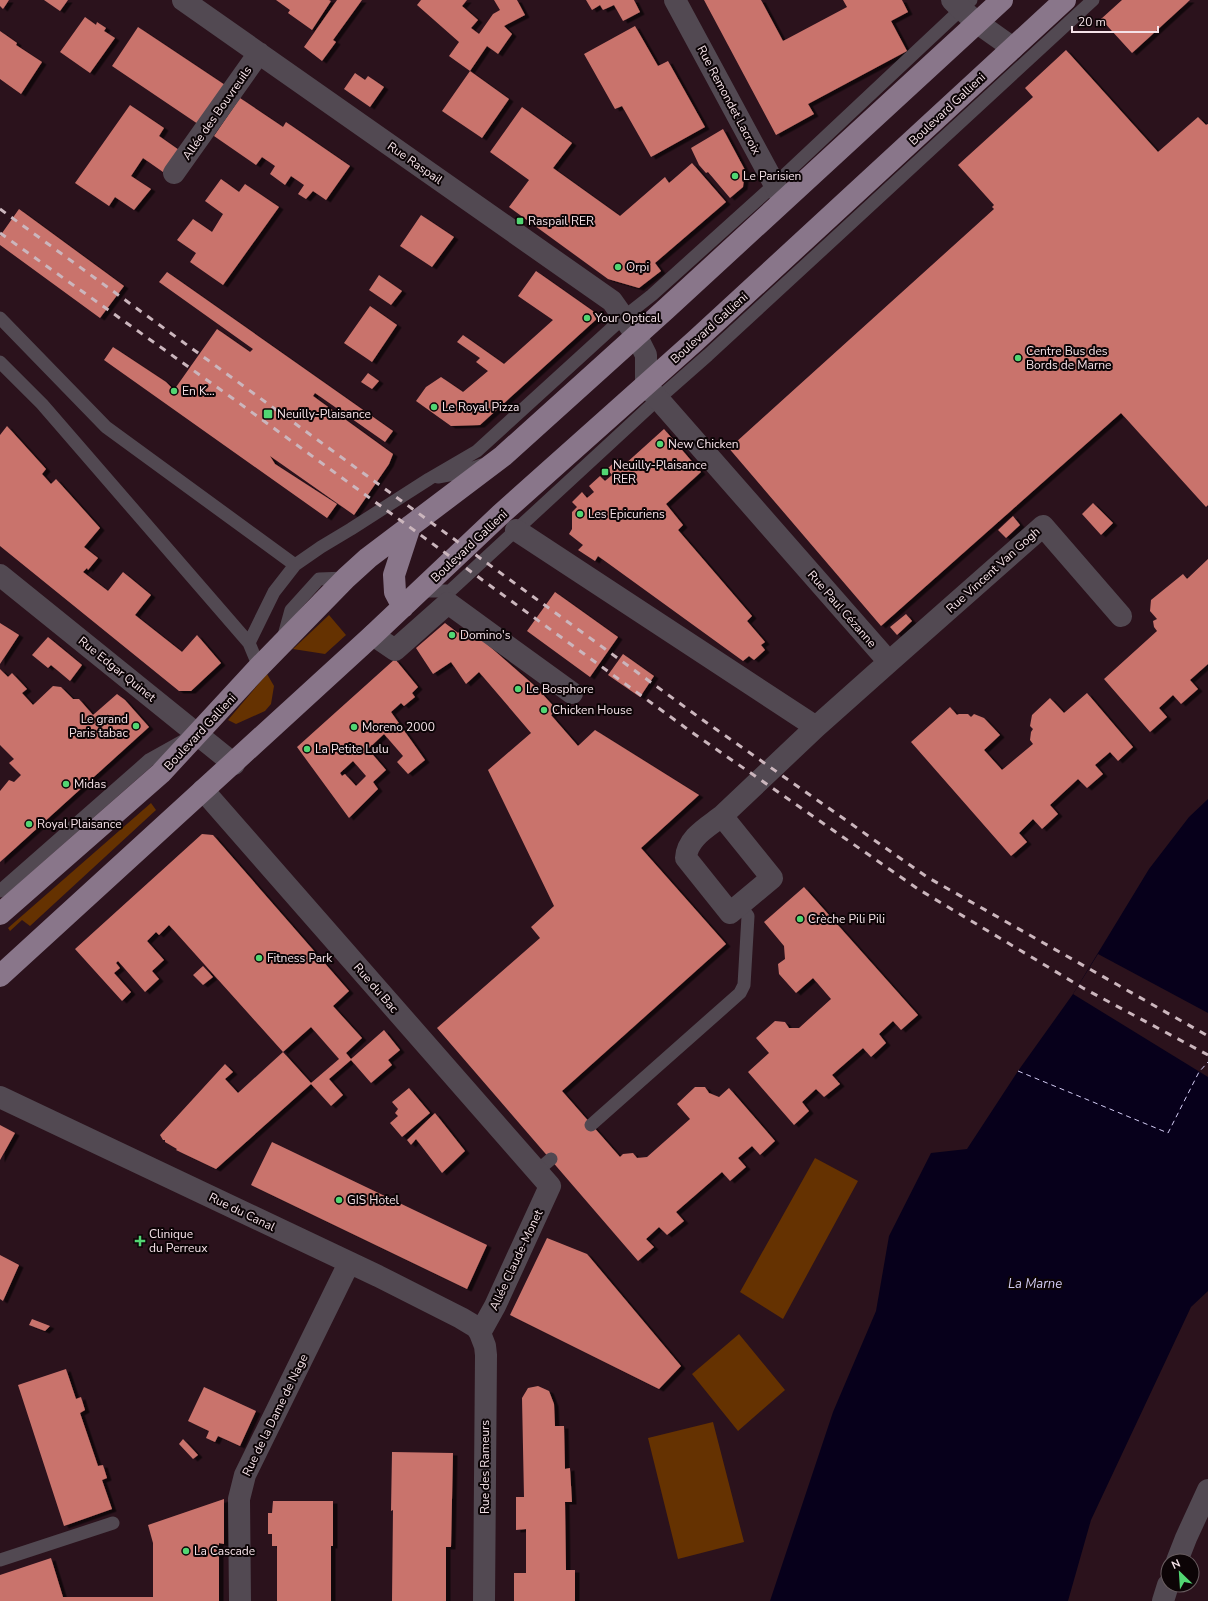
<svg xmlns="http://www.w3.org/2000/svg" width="1208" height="1601" font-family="'Nunito Sans',sans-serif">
  <defs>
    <filter id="shadow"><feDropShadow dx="4.5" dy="2.5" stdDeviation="0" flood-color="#0009"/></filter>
  </defs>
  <rect width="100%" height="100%" fill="#2b121c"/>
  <path fill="#653201" d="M329,615L346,635L325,654L293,649Z
    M267,674L274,686L271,704L265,711L236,724L228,720Z
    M151,803L156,810L30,926L22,920L10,931L8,928Z
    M815,1158L858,1181L783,1319L740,1292Z
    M739,1334L785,1390L738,1431L692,1374Z
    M713,1422L744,1542L678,1559L648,1438Z"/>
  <path fill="#07001b" d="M1208,799V1291L1191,1307L1091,1520L1068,1601H770L833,1412L876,1311L889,1236L931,1153L967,1149L1018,1071L1073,994L1149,869L1189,817Z"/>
  <path fill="#2b121c" d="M1098,954L1208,1013V1077L1073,994Z"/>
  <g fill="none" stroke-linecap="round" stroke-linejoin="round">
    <path stroke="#d3ccf4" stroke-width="1" stroke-dasharray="5 4" stroke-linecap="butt" d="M1018,1071L1168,1133L1199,1072L1208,1062"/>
  </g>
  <path fill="#c9736c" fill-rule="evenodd" filter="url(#shadow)" d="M0,0H9L3,9L0,6Z
    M44,0H68L60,11Z
    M276,0H329L331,1L312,30L288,13L290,10Z
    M337,0H362L333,40L336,42L322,61L304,47Z
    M421,0H467L462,6L478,20L471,28L479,34L493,14L500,10L494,0H517L525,15L504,26L512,34L498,54L487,46L470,71L509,99L482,138L442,111L470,71L449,56L459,42L417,5Z
    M586,0H634L640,12L623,21L614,5L603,10L600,5L592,10Z
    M704,0H761L783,41L847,7L843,0H902L908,12L891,21L907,51L808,104L814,114L776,135Z
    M1122,0H1190L1132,53L1101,19Z
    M85,17L96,25L97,22L106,28L104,31L115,38L90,73L60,52Z
    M635,26L658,66L668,61L705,127L651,157L622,106L615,109L584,54Z
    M138,27L225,85L198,124L112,66Z
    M0,31L17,43L16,45L42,62L21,94L0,79Z
    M1066,50L1158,152L1198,117L1206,125L1208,124V505L1206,507L1121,413L881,626L727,446L735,443L994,209L992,207L994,205L958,165L1033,97L1025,88Z
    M355,73L365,80L368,76L384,87L370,107L344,89Z
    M240,98L283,127L286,122L350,166L326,200L313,191L306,199L298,194L304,185L291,176L285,185L270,174L275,166L262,157L256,165L214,136Z
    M130,105L164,128L159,136L179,150L163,172L143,158L131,176L151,189L134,210L115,197L109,206L75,183Z
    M522,107L572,143L553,168L620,216L665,177L669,183L692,163L726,202L655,263L661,271L639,288L608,279L509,207L529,180L490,152Z
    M723,129L745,170L743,187L730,198L708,172L706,173L699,165L691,148Z
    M221,179L239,192L245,184L279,207L223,285L190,262L196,253L177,240L193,219L212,232L223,214L205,201Z
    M19,209L124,286L100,318L0,245V236Z
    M421,215L454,237L432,267L400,246Z
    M536,271L600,316L480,425L451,426L416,401L426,387L441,377L463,392L488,371L476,362L480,358L457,342L463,335L504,364L553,320L518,296Z
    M167,272L393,431L385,442L315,393L313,396L393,454L389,464L354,515L270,456L275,464L337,504L327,518L104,360L113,347L166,382L174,390L217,329L250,352L253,349L159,282Z
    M379,275L402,291L391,305L369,290Z
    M370,306L397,325L372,362L344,343Z
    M368,373L379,381L372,389L361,382Z
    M7,426L46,469L42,474L51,484L56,479L100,528L84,547L98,558L88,570L87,568L83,572L108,591L123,572L151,595L135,615L182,652L197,635L221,663L191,691H179L0,546V435Z
    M664,429L701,472L666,504L683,525L678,530L752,616L747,621L765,642L761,645L765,650L754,660L749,656L743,661L598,556L595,561L578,550L583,545L569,534L572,529V512L577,507L572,502L582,492L587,498L594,492L589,486L600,476L605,481L612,475L607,469L618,459L624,465Z
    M1093,503L1113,523L1101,535L1082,514Z
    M1013,516L1020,525L1006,538L998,530Z
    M1208,559V664L1190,680L1198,689L1181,704L1173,695L1159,708L1167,717L1150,732L1104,679L1157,631L1154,627L1153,621L1157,619L1150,611L1151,600L1183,574L1187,579Z
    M555,592L618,637L590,677L527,631Z
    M906,614L912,621L897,635L890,627Z
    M0,623L19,635L0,664Z
    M445,623L458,633L466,626L536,687L557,710L551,715L578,746L595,730L699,795L641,848L726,944L562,1091L620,1157L623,1154L633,1153L637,1158L647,1157L690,1119L677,1104L695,1087H705L709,1093L719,1097L729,1088L775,1141L760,1155L752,1146L738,1158L746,1167L730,1181L722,1172L676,1212L684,1221L667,1235L659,1227L646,1239L654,1247L638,1261L437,1028L540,938L531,927L554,906L488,770L531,733L479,672L466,684L451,662L433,674L416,648Z
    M48,637L82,665L70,681L51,665L48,668L32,655Z
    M623,654L654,676L640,697L608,675Z
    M395,659L418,687L412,693L415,697L404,706L401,703L391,712L425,760L408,774L397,762L403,756L384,734L368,749L386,770L373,782L378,789L349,818L297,747ZM353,761L366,776L356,786L345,774L342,776L340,773Z
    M0,669L8,677L12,673L27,689L22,693L33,705L53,686L61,687L73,699H79L93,715L117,694L125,700L149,727L0,862V791L9,780L14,782L21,775L9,763L14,759L0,745Z
    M1087,693L1133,747L1118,761L1110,752L1095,765L1103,774L1087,788L1078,779L1050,805L1058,814L1042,829L1033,819L1019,833L1027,842L1011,856L911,742L950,707L957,715L959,714H968L971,717L974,714L984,718L1000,735L984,750L1002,770L1033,744L1030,740L1031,732L1033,729L1030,726L1032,715L1050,698L1064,713Z
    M202,834L213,835L349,991L333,1006L362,1038L346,1053L351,1059L384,1030L400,1050L388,1060L392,1065L371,1083L351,1060L329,1079L343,1095L331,1106L311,1084L216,1169L176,1150L177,1149L165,1142V1140H163L160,1135L225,1064L233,1072L225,1079L238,1093L283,1052L311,1083L339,1059L311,1027L283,1052L169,925L159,935L156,932L147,941L164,960L152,971L159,979L145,992L118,961L116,963L120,968L114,973L131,992L122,1001L75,949Z
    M804,887L918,1015L901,1030L893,1021L879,1034L886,1043L871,1057L863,1048L832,1075L840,1084L824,1097L816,1089L802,1102L809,1111L794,1125L748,1072L769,1053L756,1038L775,1021L785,1022L789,1028H799L831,999L813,978L796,993L779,974L778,964L785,959L784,946L764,922Z
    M203,966L213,977L203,985L193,975Z
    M409,1088L430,1113L402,1137L390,1123L398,1116L395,1113L398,1109L392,1102Z
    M435,1113L465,1151L442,1173L416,1139L411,1145L407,1140Z
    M0,1125L15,1133L0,1160Z
    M272,1142L487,1245L467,1289L251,1185Z
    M547,1238L587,1254L681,1366L659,1389L510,1315Z
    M0,1255L19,1265L3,1301L0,1299Z
    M32,1319L50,1326L45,1331L29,1325Z
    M66,1369L76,1399L81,1397L85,1410L80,1413L98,1466L103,1465L107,1478L102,1480L112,1509L64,1526L18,1385Z
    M538,1386L549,1391L554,1404L555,1426H564L565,1469L570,1468L572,1502H565L566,1570H575V1601H514V1573H526V1529L516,1530V1497H524L522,1398L528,1388Z
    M204,1387L256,1411L240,1446L218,1436L215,1442L206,1438L209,1431L188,1421Z
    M183,1439L198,1455L193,1459L179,1444Z
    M392,1452L453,1453L451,1547H446V1601H392L393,1510L391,1511Z
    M224,1499V1544L219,1543V1601H0V1575L51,1558L63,1597H153V1543L148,1525Z
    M273,1501H333V1546H331V1601H277V1546H272V1534H268V1513H272Z"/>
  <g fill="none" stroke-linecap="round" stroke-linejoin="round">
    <path stroke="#524952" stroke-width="13" d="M0,318L106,427L295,565
      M0,362L42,404L249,643L259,667
      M438,477L459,473L481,465
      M420,591H450L658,399L708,355L1093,0
      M283,639L291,610L319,579L346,578
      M249,643L274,592L295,565L321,547L351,529L429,479L477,451L624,317L652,295L775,184L971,0
      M0,891L149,760L183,741
      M591,1125L740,993L744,985L748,916L740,905
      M537,1171L551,1159
      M0,1560L113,1523"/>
    <path stroke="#524952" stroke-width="22" d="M183,0L612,301L636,335L646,355V385L889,662L816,727L722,816L772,878L730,913L686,858C687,838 708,827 722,816
      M675,0L783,200
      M952,0C970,19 992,33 1013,48
      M174,173L259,53
      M516,530L816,727
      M0,575L234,764
      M373,635L395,650L448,603L572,693
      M889,662L1043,526L1121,616
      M203,790L550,1186L495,1306L480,1333
      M0,1097L378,1276L461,1318L476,1327L480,1333L485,1346L486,1355L484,1601
      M1177,1561L1186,1538L1208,1490
      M240,1601L239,1499L245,1475L349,1263
      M1163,1601L1168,1585"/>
    <path stroke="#89768a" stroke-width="22" d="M403,607L395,592L394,575L410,526
      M0,914L161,773L259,667L346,578L368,558L503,456L666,309L1002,0
      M0,976L373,635L500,515L695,341L1065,0"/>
    <path stroke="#cbb6bd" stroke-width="3" stroke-dasharray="7 7" stroke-linecap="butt" d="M0,209L700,718L927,877L1208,1036
      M0,233L235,400L690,731L918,889L1083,988L1208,1055"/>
  </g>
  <g fill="#52d673" stroke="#0c0406" stroke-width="1.5">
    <circle cx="735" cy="176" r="4"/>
    <rect x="516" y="217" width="8" height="8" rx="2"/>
    <circle cx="618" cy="267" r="4"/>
    <circle cx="587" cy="318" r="4"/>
    <circle cx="1018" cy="358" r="4"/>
    <circle cx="174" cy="391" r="4"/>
    <circle cx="434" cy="407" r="4"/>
    <rect x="263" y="409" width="10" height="10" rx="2"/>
    <circle cx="660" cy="444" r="4"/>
    <rect x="601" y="468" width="8" height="8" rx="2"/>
    <circle cx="580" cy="514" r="4"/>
    <circle cx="452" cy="635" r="4"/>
    <circle cx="518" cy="689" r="4"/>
    <circle cx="544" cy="710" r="4"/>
    <circle cx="136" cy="726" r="4"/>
    <circle cx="354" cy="727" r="4"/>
    <circle cx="307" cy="749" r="4"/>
    <circle cx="66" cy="784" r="4"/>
    <circle cx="29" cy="824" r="4"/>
    <circle cx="800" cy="919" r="4"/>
    <circle cx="259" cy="958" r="4"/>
    <circle cx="339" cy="1200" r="4"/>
    <path d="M138 1235h4v4h4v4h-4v4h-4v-4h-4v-4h4z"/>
    <circle cx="186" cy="1551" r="4"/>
  </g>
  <g text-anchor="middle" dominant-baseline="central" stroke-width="4" stroke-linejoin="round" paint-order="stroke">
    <g font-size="12" fill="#f5e2e8" stroke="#0c0406">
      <text transform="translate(729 100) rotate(62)">Rue Remondet Lacroix</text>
      <text transform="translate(947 109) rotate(-43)">Boulevard Gallieni</text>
      <text transform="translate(217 113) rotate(-55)">Allée des Bouvreuils</text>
      <text transform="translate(415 163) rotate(35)">Rue Raspail</text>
      <text transform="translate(709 328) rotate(-42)">Boulevard Gallieni</text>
      <text transform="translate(469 546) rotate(-43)">Boulevard Gallieni</text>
      <text transform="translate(993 570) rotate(-42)">Rue Vincent Van Gogh</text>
      <text transform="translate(842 609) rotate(49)">Rue Paul Cézanne</text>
      <text transform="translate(117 669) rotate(39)">Rue Edgar Quinet</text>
      <text transform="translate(200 732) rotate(-47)">Boulevard Gallieni</text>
      <text transform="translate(376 988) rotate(49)">Rue du Bac</text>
      <text transform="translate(242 1212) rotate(26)">Rue du Canal</text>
      <text transform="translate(516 1260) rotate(-65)">Allée Claude-Monet</text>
      <text transform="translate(275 1415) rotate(-64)">Rue de la Dame de Nage</text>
      <text transform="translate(485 1467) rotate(-90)">Rue des Rameurs</text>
    </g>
    <g font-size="12" fill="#f5e2e8" stroke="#0c0406" text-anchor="start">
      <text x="743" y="176">Le Parisien</text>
      <text x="528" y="221">Raspail RER</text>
      <text x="626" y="267">Orpi</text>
      <text x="595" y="318">Your Optical</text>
      <text x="1026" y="351">Centre Bus des<tspan x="1026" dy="14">Bords de Marne</tspan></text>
      <text x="182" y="391">En K...</text>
      <text x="442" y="407">Le Royal Pizza</text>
      <text x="277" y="414">Neuilly-Plaisance</text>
      <text x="668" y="444">New Chicken</text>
      <text x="613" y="465">Neuilly-Plaisance<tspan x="613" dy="14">RER</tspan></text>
      <text x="588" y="514">Les Epicuriens</text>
      <text x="460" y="635">Domino's</text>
      <text x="526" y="689">Le Bosphore</text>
      <text x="552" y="710">Chicken House</text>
      <text x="128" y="719" text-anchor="end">Le grand<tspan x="128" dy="14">Paris tabac</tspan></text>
      <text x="362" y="727">Moreno 2000</text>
      <text x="315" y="749">La Petite Lulu</text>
      <text x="74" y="784">Midas</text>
      <text x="37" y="824">Royal Plaisance</text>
      <text x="808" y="919">Crèche Pili Pili</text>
      <text x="267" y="958">Fitness Park</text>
      <text x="347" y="1200">GIS Hotel</text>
      <text x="149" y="1234">Clinique<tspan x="149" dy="14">du Perreux</tspan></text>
      <text x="194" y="1551">La Cascade</text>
    </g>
    <g font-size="13" font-style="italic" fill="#d3ccf4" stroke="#0c0406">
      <text x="1035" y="1284">La Marne</text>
    </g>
  </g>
  <g transform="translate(1180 1573) rotate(335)"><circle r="19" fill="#0c0406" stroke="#695d60"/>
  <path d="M0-3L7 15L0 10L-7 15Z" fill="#52d673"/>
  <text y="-6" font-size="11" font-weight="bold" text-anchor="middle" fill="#f5e2e8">N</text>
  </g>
  <path d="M1072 26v6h86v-6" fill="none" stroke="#f5e2e8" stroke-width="2"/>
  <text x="1078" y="26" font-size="12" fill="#f5e2e8" stroke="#0c0406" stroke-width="3" paint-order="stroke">20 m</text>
</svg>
